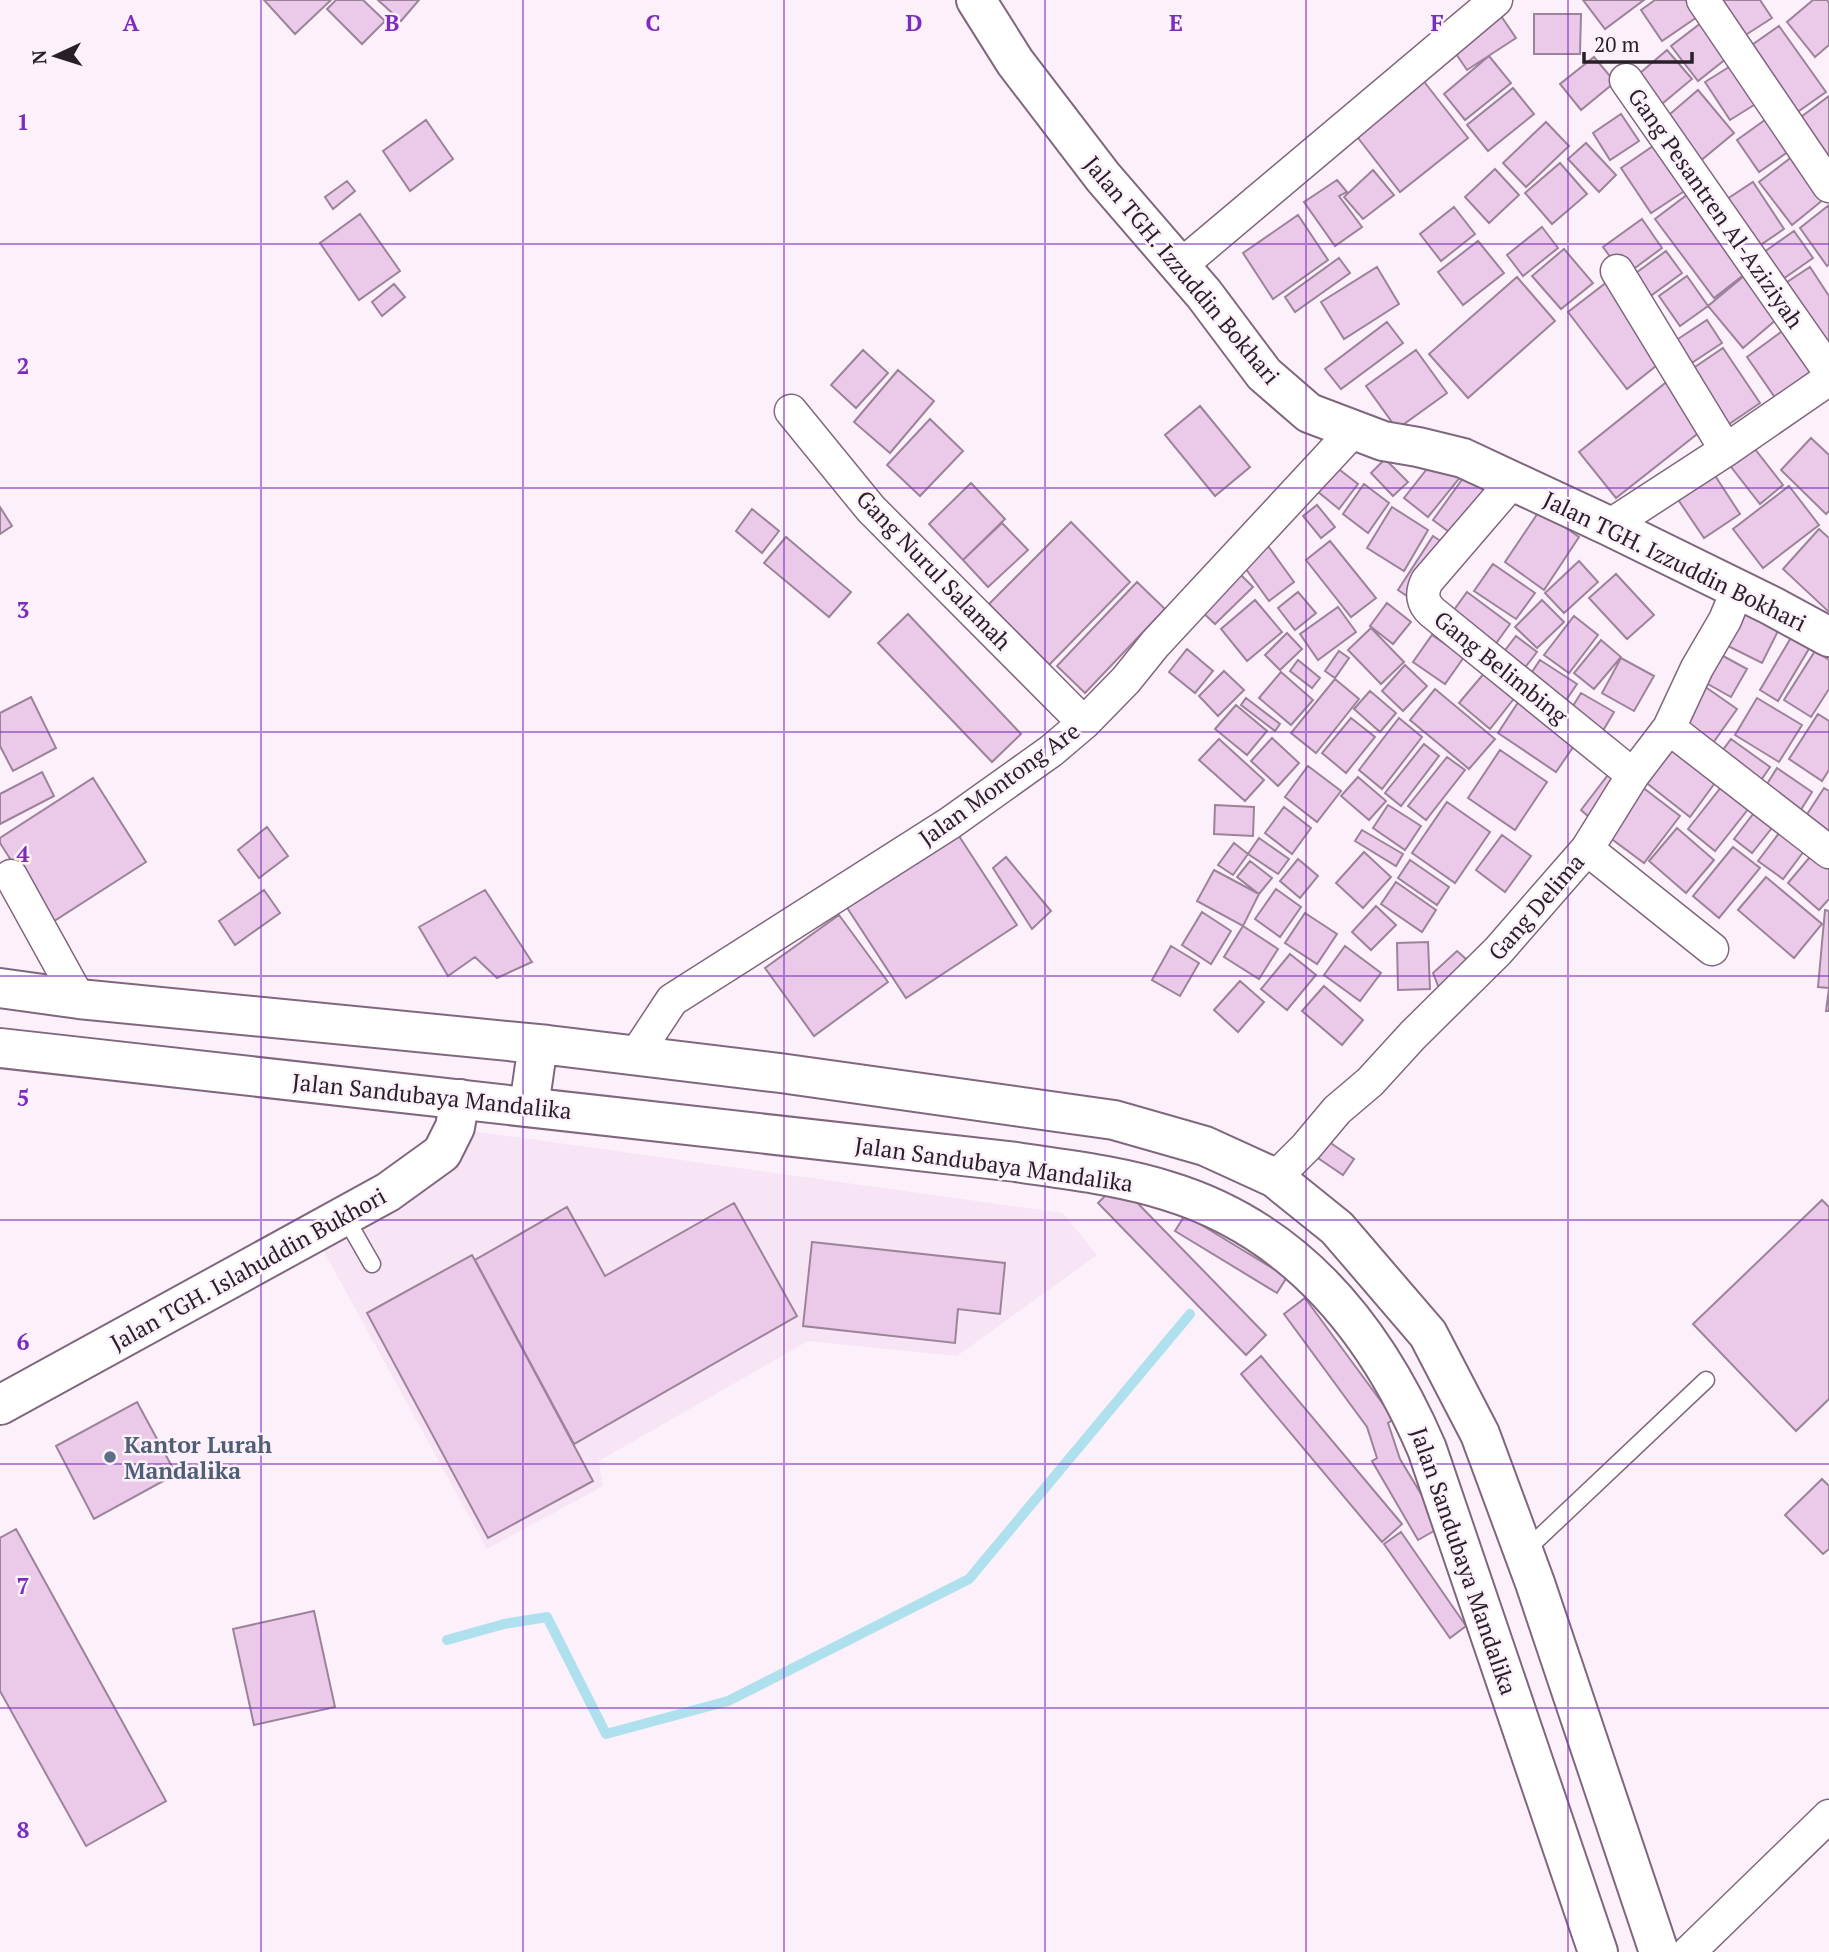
<svg xmlns="http://www.w3.org/2000/svg" width="1829" height="1952" font-family="'PT Serif',serif">
  <rect width="100%" height="100%" fill="#fcf1fb"/>
  <path fill="#f7e4f4" d="M472,1131L1063,1213L1097,1255L957,1356L808,1341L599,1461L603,1486L487,1549L322,1248L463,1159Z"/>
  <g fill="none" stroke-linecap="round" stroke-linejoin="round">
    <path stroke="#aee1ed" stroke-width="10" d="M447,1640L504,1624L547,1617L606,1734L728,1701L969,1579L1190,1314"/>
  </g>
  <path fill="#ebcae9" stroke="#9c839a" stroke-width="2" d="M264,0H331L295,34Z
    M336,0H363L385,21L362,44L327,9Z
    M378,0H419L401,21Z
    M1583,0H1644L1605,29Z
    M1655,0H1689L1700,15L1662,41L1641,10Z
    M1720,0H1760L1772,18L1744,36Z
    M1813,0H1827L1829,3V45L1815,57L1787,22Z
    M1499,13L1516,38L1467,70L1450,45Z
    M1534,14H1581L1580,54H1534Z
    M1705,20L1732,54L1698,81L1671,46Z
    M1779,26L1826,92L1796,113L1749,47Z
    M1667,50L1692,79L1657,108L1633,79Z
    M1489,56L1511,83L1465,120L1444,94Z
    M1594,57L1615,82L1581,110L1560,84Z
    M1737,62L1762,100L1730,120L1705,82Z
    M1422,79L1468,138L1400,192L1355,134Z
    M1513,88L1534,114L1488,151L1467,125Z
    M1698,90L1734,133L1699,162L1663,120Z
    M1829,96V163L1797,120Z
    M1621,114L1639,141L1610,160L1593,133Z
    M1772,115L1795,147L1759,172L1737,140Z
    M426,120L453,159L410,191L383,151Z
    M1546,122L1569,146L1526,187L1503,163Z
    M1659,142L1689,188L1651,213L1621,168Z
    M1586,143L1616,175L1599,192L1568,159Z
    M1797,153L1829,195L1792,225L1759,182Z
    M1560,163L1587,194L1552,224L1525,193Z
    M1495,169L1519,195L1489,223L1465,197Z
    M1373,170L1394,195L1363,219L1344,197Z
    M1337,180L1347,192L1339,196L1362,227L1335,246L1304,202Z
    M347,181L355,191L333,209L325,197Z
    M1753,182L1784,229L1753,250L1721,203Z
    M1692,191L1750,270L1714,298L1655,219Z
    M1829,205V264L1827,266L1800,228Z
    M1454,207L1475,234L1441,261L1420,234Z
    M360,214L400,271L359,300L320,243Z
    M1298,215L1328,260L1273,299L1243,253Z
    M1642,219L1662,248L1624,276L1603,247Z
    M1542,227L1558,248L1523,276L1507,255Z
    M1794,231L1813,258L1776,284L1757,257Z
    M1478,241L1504,273L1463,305L1438,272Z
    M1564,249L1593,283L1561,309L1532,276Z
    M1666,251L1682,273L1645,300L1629,278Z
    M1339,258L1350,273L1295,312L1285,297Z
    M1377,267L1399,304L1344,339L1321,302Z
    M1810,267L1829,296V352L1781,286Z
    M1687,276L1708,306L1680,326L1659,296Z
    M1744,276L1778,318L1743,348L1708,306Z
    M1517,277L1555,321L1468,398L1429,354Z
    M1607,282L1666,358L1627,389L1568,312Z
    M394,284L405,297L382,316L372,302Z
    M1707,320L1722,343L1690,364L1675,341Z
    M1387,322L1403,343L1341,389L1325,369Z
    M1785,329L1815,372L1776,399L1747,357Z
    M1723,348L1760,403L1729,424L1692,369Z
    M863,350L888,373L856,408L831,385Z
    M1416,350L1447,393L1397,429L1366,386Z
    M898,370L934,401L890,453L854,422Z
    M1669,380L1706,427L1616,498L1579,452Z
    M1200,406L1250,467L1215,496L1165,435Z
    M930,419L963,451L920,496L887,465Z
    M1811,438L1829,455V511L1826,514L1781,470Z
    M1751,444L1783,485L1760,504L1728,463Z
    M1438,455L1462,475L1428,517L1404,498Z
    M1385,459L1408,482L1393,496L1371,473Z
    M1336,467L1358,484L1339,509L1317,491Z
    M1471,467L1494,484L1456,537L1433,520Z
    M1712,471L1740,514L1704,538L1675,495Z
    M971,483L1005,519L963,560L929,524Z
    M1364,484L1389,503L1368,533L1343,514Z
    M1789,486L1819,525L1763,568L1733,529Z
    M1317,505L1335,527L1321,538L1303,516Z
    M0,507L12,526L0,534Z
    M1392,507L1428,530L1404,571L1367,548Z
    M752,509L779,531L762,553L736,531Z
    M1540,510L1579,537L1544,590L1505,562Z
    M1071,522L1130,582L1049,665L989,604Z
    M1002,523L1028,550L988,587L963,560Z
    M1819,529L1829,538V612L1783,569Z
    M1433,536L1448,546L1413,600L1398,590Z
    M786,537L851,592L829,617L764,563Z
    M1330,541L1376,598L1351,617L1306,560Z
    M1268,546L1294,582L1269,601L1243,565Z
    M1579,561L1598,582L1564,613L1545,593Z
    M1493,564L1535,593L1516,619L1474,591Z
    M1236,570L1253,587L1215,624L1198,608Z
    M1616,574L1654,615L1627,639L1589,598Z
    M1137,582L1165,609L1085,693L1057,666Z
    M1298,592L1316,613L1295,630L1278,608Z
    M1467,592L1510,624L1489,653L1446,621Z
    M1255,600L1282,632L1247,661L1221,629Z
    M1542,600L1564,622L1537,648L1515,627Z
    M1387,603L1411,622L1393,644L1370,626Z
    M1740,604L1781,625L1762,663L1720,642Z
    M1338,607L1356,632L1318,660L1300,634Z
    M908,614L1021,734L992,762L878,643Z
    M1574,616L1598,635L1569,673L1544,655Z
    M1371,628L1404,662L1381,684L1348,650Z
    M1287,633L1302,649L1280,670L1265,655Z
    M1432,635L1464,657L1445,684L1413,662Z
    M1516,636L1537,652L1517,678L1496,662Z
    M1792,636L1810,647L1778,701L1760,690Z
    M1601,640L1621,657L1594,689L1574,673Z
    M1187,649L1213,671L1195,693L1169,672Z
    M1339,651L1349,658L1335,678L1325,671Z
    M1714,651L1747,669L1731,697L1699,679Z
    M1815,651L1829,660V689L1811,717L1784,700Z
    M1621,658L1654,676L1634,711L1602,693Z
    M1298,660L1320,678L1312,688L1290,671Z
    M1540,660L1577,684L1562,706L1526,681Z
    M1405,665L1427,686L1403,711L1382,691Z
    M1224,671L1244,690L1218,716L1199,696Z
    M1486,671L1516,696L1490,729L1459,703Z
    M1281,672L1313,700L1291,725L1259,698Z
    M1335,679L1359,699L1316,753L1291,733Z
    M1704,686L1737,709L1708,750L1675,727Z
    M1435,689L1495,739L1469,769L1410,720Z
    M1370,691L1396,713L1380,732L1354,709Z
    M1581,693L1614,712L1601,734L1568,714Z
    M31,697L56,748L13,771L0,746V713Z
    M1246,698L1280,724L1275,731L1241,705Z
    M1521,698L1580,737L1556,772L1498,733Z
    M1757,698L1802,725L1779,762L1735,735Z
    M1236,705L1267,731L1247,755L1215,729Z
    M1818,714L1829,721V770L1822,781L1789,759Z
    M1351,718L1375,737L1346,773L1322,753Z
    M1399,718L1422,737L1382,789L1359,770Z
    M1669,737L1720,776L1690,817L1639,777Z
    M1272,738L1299,763L1278,786L1251,761Z
    M1219,739L1264,780L1245,801L1199,760Z
    M1731,739L1770,767L1757,786L1717,758Z
    M1424,744L1439,756L1401,806L1385,793Z
    M1500,750L1547,782L1515,830L1468,798Z
    M1447,757L1465,770L1426,820L1408,806Z
    M1308,766L1341,791L1317,822L1285,797Z
    M1777,768L1812,792L1797,816L1762,792Z
    M1611,771L1626,783L1595,822L1581,810Z
    M42,772L54,796L0,824V794Z
    M1358,777L1386,801L1369,820L1341,796Z
    M93,778L146,862L51,923L0,843V838Z
    M1726,781L1753,803L1715,851L1688,829Z
    M1637,783L1680,816L1644,863L1601,831Z
    M1824,788L1829,791V841L1802,822Z
    M1447,802L1490,832L1455,883L1412,853Z
    M1215,805L1254,807L1253,836L1214,834Z
    M1388,805L1421,826L1405,850L1373,828Z
    M1760,805L1779,819L1752,853L1734,839Z
    M1284,807L1311,828L1292,854L1265,833Z
    M1786,824L1810,843L1783,879L1758,861Z
    M267,827L288,856L259,878L238,850Z
    M1677,828L1714,860L1686,893L1649,861Z
    M1362,830L1403,854L1396,866L1355,841Z
    M957,833L1017,925L906,998L846,906Z
    M1502,835L1531,856L1505,892L1476,870Z
    M1259,838L1289,859L1278,874L1248,854Z
    M1234,843L1248,854L1233,875L1218,865Z
    M1733,847L1760,868L1719,918L1693,896Z
    M1815,851L1829,863V899L1819,910L1788,883Z
    M1364,852L1391,877L1363,908L1336,883Z
    M1006,857L1051,911L1032,929L993,868Z
    M1298,859L1318,876L1300,898L1280,881Z
    M1410,860L1449,887L1437,905L1398,878Z
    M1250,861L1272,878L1259,894L1237,877Z
    M1214,870L1259,894L1243,926L1197,901Z
    M1766,877L1822,924L1794,958L1738,910Z
    M1396,882L1436,910L1422,932L1381,904Z
    M1276,889L1301,907L1280,937L1255,919Z
    M264,890L280,913L235,945L219,921Z
    M485,890L532,962L497,978L475,957L448,976L419,927Z
    M1376,906L1396,925L1371,950L1352,932Z
    M1825,910L1829,911V1011H1826L1829,988L1818,987Z
    M1202,912L1231,931L1211,964L1182,945Z
    M1305,913L1337,934L1317,964L1285,943Z
    M839,915L888,982L814,1036L765,968Z
    M1243,926L1278,949L1259,979L1224,957Z
    M1428,942L1430,989L1398,990L1397,943Z
    M1171,946L1199,963L1180,996L1152,980Z
    M1345,946L1381,973L1360,1001L1324,975Z
    M1457,951L1474,966L1441,993L1433,973Z
    M1290,954L1316,975L1287,1010L1261,989Z
    M1240,981L1264,1002L1238,1032L1214,1010Z
    M1324,986L1363,1020L1342,1045L1302,1011Z
    M1319,1135L1354,1159L1343,1175L1309,1152Z
    M1118,1183L1266,1335L1246,1355L1098,1203Z
    M1822,1200L1829,1207V1399L1796,1431L1693,1324Z
    M734,1203L797,1316L574,1444L475,1260L567,1207L605,1276Z
    M1185,1215L1287,1277L1277,1293L1175,1231Z
    M812,1242L1005,1263L1000,1314L958,1309L955,1343L803,1326Z
    M472,1255L593,1481L488,1538L367,1313Z
    M1305,1298L1394,1419L1388,1423L1400,1459L1441,1527L1418,1540L1372,1461L1377,1458L1367,1427L1284,1314Z
    M1261,1356L1402,1524L1382,1542L1241,1374Z
    M137,1402L176,1474L94,1519L56,1446Z
    M1822,1479L1829,1486V1549L1823,1554L1785,1515Z
    M16,1529L166,1801L86,1846L0,1691V1538Z
    M1401,1532L1466,1626L1450,1638L1384,1544Z
    M314,1611L335,1707L254,1725L233,1629Z"/>
  <g fill="none" stroke-linecap="round" stroke-linejoin="round">
    <g stroke="#80677e" stroke-width="19">
      <path id="service" d="M345,1217L372,1264
        M1525,1551L1706,1380"/>
    </g>
    <g stroke="#80677e" stroke-width="35">
      <path id="minor" d="M1703,0L1829,186
        M1626,80L1829,371
        M1179,267L1496,0
        M1617,271L1726,450
        M791,411L871,509L1084,723
        M1513,481L1427,581C1421,593 1422,603 1432,612L1633,775
        M1609,526L1726,450L1829,379
        M1669,728L1829,852
        M1587,849L1712,949
        M11,876L79,999
        M635,1056L672,1000L950,823L1051,751L1084,723L1126,680L1155,644L1353,431
        M1275,1178L1306,1147L1337,1110L1370,1082L1413,1035L1498,951L1587,849L1633,775L1669,728L1697,668L1725,620L1737,591
        M1689,1952L1829,1816"/>
    </g>
    <g stroke="#80677e" stroke-width="42">
      <path id="tertiary" d="M976,0L1015,62L1103,177L1204,294L1264,374L1309,413L1383,441L1418,447L1463,458L1609,526L1772,606L1829,637
        M0,1405L388,1192L442,1153L455,1127L460,1099"/>
    </g>
    <g stroke="#80677e" stroke-width="42">
      <path id="secondary" d="M0,988L79,999L548,1045L780,1073L1114,1120L1205,1146L1275,1178L1337,1228L1428,1334L1480,1434L1535,1583L1659,1952
        M0,1048L1016,1162C1067,1170 1118,1175 1168,1191C1296,1230 1376,1330 1427,1449L1598,1952
        M529,1107L538,1044"/>
    </g>
    <use href="#service" stroke="#fff" stroke-width="16"/>
    <use href="#minor" stroke="#fff" stroke-width="32"/>
    <use href="#tertiary" stroke="#fff" stroke-width="38"/>
    <use href="#secondary" stroke="#fff" stroke-width="38"/>
  </g>
  <path fill="none" stroke="#7b2cbf" stroke-width="2" stroke-opacity="0.55" d="M261,0V1952M523,0V1952M784,0V1952M1045,0V1952M1306,0V1952M1568,0V1952M0,244H1829M0,488H1829M0,732H1829M0,976H1829M0,1220H1829M0,1464H1829M0,1708H1829"/>
  <circle fill="#5c6f8a" stroke="#fcf1fb" stroke-width="2.5" cx="110" cy="1457" r="7"/>
  <g text-anchor="middle" dominant-baseline="central" stroke-width="5" stroke-linejoin="round" paint-order="stroke">
    <g font-size="23" fill="#291f28" stroke="#fcf1fb">
      <text transform="translate(1716 208) rotate(55)">Gang Pesantren Al-Aziziyah</text>
      <text transform="translate(1182 270) rotate(50)">Jalan TGH. Izzuddin Bokhari</text>
      <text transform="translate(1675 561) rotate(26)">Jalan TGH. Izzuddin Bokhari</text>
      <text transform="translate(934 570) rotate(46)">Gang Nurul Salamah</text>
      <text transform="translate(1501 667) rotate(39)">Gang Belimbing</text>
      <text transform="translate(999 784) rotate(-36)">Jalan Montong Are</text>
      <text transform="translate(1536 907) rotate(-49)">Gang Delima</text>
      <text transform="translate(432 1096) rotate(6)">Jalan Sandubaya Mandalika</text>
      <text transform="translate(994 1164) rotate(8)">Jalan Sandubaya Mandalika</text>
      <text transform="translate(248 1269) rotate(-29)">Jalan TGH. Islahuddin Bukhori</text>
      <text transform="translate(1464 1561) rotate(71)">Jalan Sandubaya Mandalika</text>
    </g>
    <g font-size="23" font-weight="bold" fill="#4e5e75" stroke="#fcf1fb" text-anchor="start">
      <text x="124" y="1444">Kantor Lurah<tspan x="124" dy="26">Mandalika</tspan></text>
    </g>
  </g>
  <g font-size="23" text-anchor="middle" font-weight="bold" fill="#7b2cbf" stroke="#fcf1fb" stroke-width="5" stroke-linejoin="round" paint-order="stroke">
    <text x="131" y="31">A</text>
    <text x="392" y="31">B</text>
    <text x="653" y="31">C</text>
    <text x="914" y="31">D</text>
    <text x="1176" y="31">E</text>
    <text x="1437" y="31">F</text>
    <text x="23" y="130">1</text>
    <text x="23" y="374">2</text>
    <text x="23" y="618">3</text>
    <text x="23" y="862">4</text>
    <text x="23" y="1106">5</text>
    <text x="23" y="1350">6</text>
    <text x="23" y="1594">7</text>
    <text x="23" y="1838">8</text>
  </g>
  <g transform="translate(56 56) rotate(266)" stroke="#fcf1fb" stroke-width="5" paint-order="stroke">
  <path d="M0-5L12 26L0 18L-12 26Z" fill="#291f28"/>
  <text y="-10" font-size="19" font-weight="bold" text-anchor="middle" fill="#291f28">N</text>
  </g>
  <path d="M1584 52v10h108v-10" fill="none" stroke="#291f28" stroke-width="3.5"/>
  <text x="1594" y="52" font-size="21" fill="#291f28" stroke="#fcf1fb" stroke-width="5" paint-order="stroke">20 m</text>
</svg>
